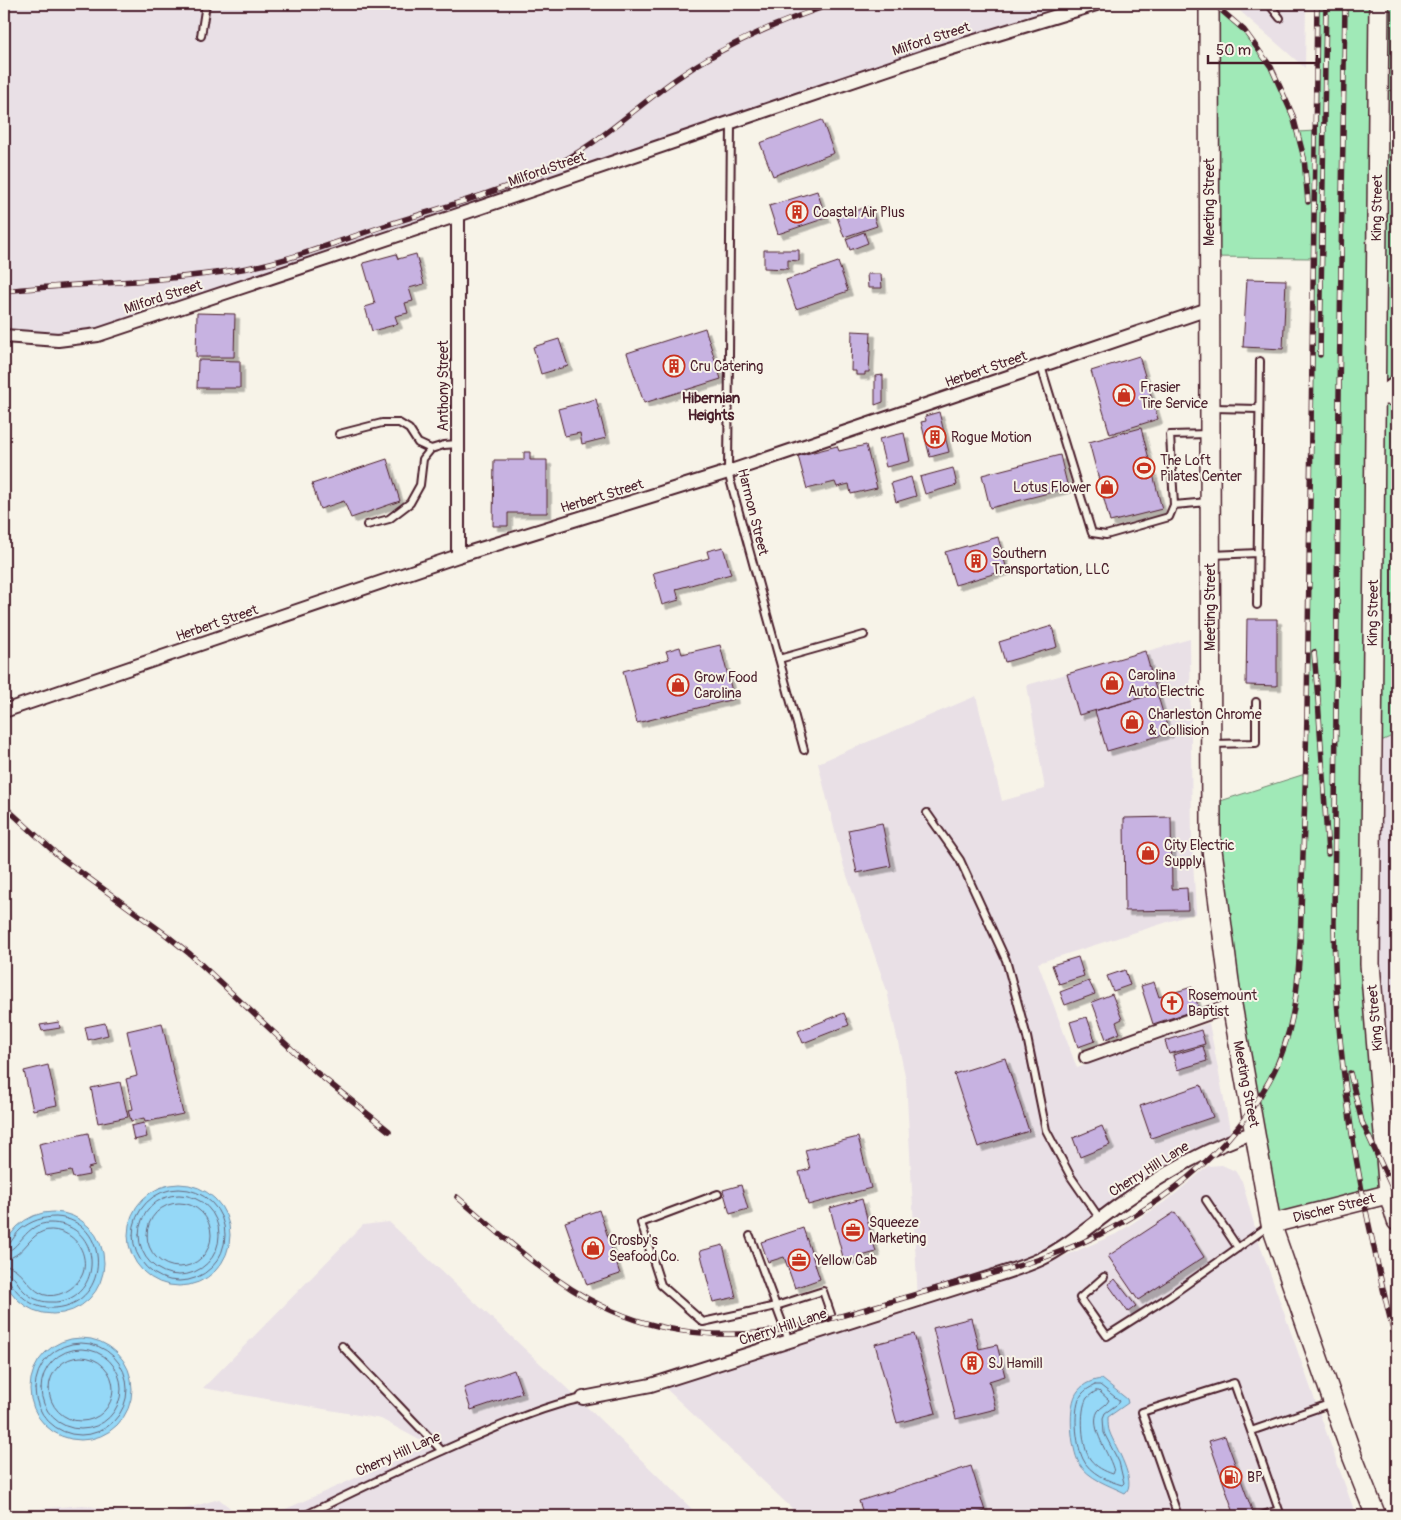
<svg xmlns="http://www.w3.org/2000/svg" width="1401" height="1520" font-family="Pangolin,sans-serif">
  <defs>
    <filter id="shadow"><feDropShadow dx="4.5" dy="4.5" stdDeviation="0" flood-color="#0004"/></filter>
  </defs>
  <rect width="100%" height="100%" fill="#f7f3e8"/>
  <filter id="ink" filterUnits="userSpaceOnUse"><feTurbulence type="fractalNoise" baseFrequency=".02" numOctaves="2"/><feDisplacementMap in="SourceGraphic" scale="10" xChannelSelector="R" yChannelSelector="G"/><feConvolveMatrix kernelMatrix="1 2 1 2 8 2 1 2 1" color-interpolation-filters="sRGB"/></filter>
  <g filter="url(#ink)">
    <path fill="#e9e0e6" d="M4,4H1101L98,335L4,336Z
      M1232,4H1306L1305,68Z
      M1190,639L1192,842L1196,913L1038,963L1077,1068L1209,1023L1232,1140L1059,1248L1058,1259L1116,1234L1169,1199L1208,1166L1222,1165L1235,1171L1242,1181L1259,1242L1356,1516H800L659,1382L918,1300L906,1080L887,991L844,867L818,763L976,696L1002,801L1045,789L1027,685Z
      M1397,734V1214L1370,964L1372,745Z
      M389,1222L589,1409L699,1516H160L219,1499L240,1516H270L414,1452L421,1441L381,1419L203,1388L363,1225Z
      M83,1505L143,1516H10L26,1510Z"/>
    <path fill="#a0e9b7" stroke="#758471" d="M1214,4C1223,12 1234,20 1243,30C1270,58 1286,96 1298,132L1315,131L1317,4H1397V734L1372,745L1370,964L1389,1194L1271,1224L1211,804L1305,774L1313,258L1209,257Z"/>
    <path fill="#95d8f7" stroke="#778ea5" d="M128 1235a51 51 0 1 1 102 0a51 51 0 1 1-102 0Z
      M2 1263a51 51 0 1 1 102 0a51 51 0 1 1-102 0Z
      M30 1389a51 51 0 1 1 102 0a51 51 0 1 1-102 0Z
      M1102,1379L1127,1399L1128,1403L1108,1417C1108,1423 1108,1429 1110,1433C1115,1446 1138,1483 1125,1493C1109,1485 1088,1479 1079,1463C1071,1449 1067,1404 1078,1391C1084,1383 1093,1380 1102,1379Z"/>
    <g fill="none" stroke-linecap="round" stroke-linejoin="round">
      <path stroke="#68697d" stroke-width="1" d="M133 1235a46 46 0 1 1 92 0a46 46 0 1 1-92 0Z
        M139 1235a40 40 0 1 1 80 0a40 40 0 1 1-80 0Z
        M147 1235a32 32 0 1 1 64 0a32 32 0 1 1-64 0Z
        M4,1245L9,1244C13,1240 16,1233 21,1229C31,1221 43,1217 56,1217C111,1220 112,1304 55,1308C34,1310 20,1297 9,1281L4,1279
        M4,1252C20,1251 24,1223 50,1223C107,1223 103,1306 49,1302C41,1302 31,1298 25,1292C17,1285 16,1274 4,1273
        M4,1259C28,1258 30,1221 62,1232C70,1235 76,1240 80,1247C84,1254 86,1264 83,1273C80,1281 73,1288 65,1292C30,1308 28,1266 4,1265
        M35 1389a46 46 0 1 1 92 0a46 46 0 1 1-92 0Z
        M41 1389a40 40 0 1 1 80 0a40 40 0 1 1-80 0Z
        M49 1389a32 32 0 1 1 64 0a32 32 0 1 1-64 0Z
        M1095,1385H1100L1120,1401L1119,1403L1105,1413L1103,1418L1104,1433L1119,1462L1124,1483L1122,1485C1108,1481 1089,1473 1083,1459C1076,1445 1072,1407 1082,1394C1085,1390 1091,1387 1095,1385Z
        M1096,1391H1099L1109,1400C1107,1405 1101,1407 1098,1411C1088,1428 1111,1455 1114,1472L1113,1474C1104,1471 1096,1467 1090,1459C1082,1448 1079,1410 1087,1398C1089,1396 1093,1393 1096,1391Z"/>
    </g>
    <path fill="#c7b2e1" stroke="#4a1f2b" filter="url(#shadow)" d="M822,120L834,153L773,176L760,143Z
      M817,191L826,218L778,234L769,206Z
      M870,206L877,226L844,237L837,217Z
      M864,232L868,243L850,250L846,239Z
      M764,250H799V261L788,260V269L764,268Z
      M396,254L398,259L416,254L424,284L409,288L413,301L405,303L408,313L395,316L398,324L372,331L365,307L375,304L363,263Z
      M838,262L848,291L796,309L786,280Z
      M867,274H881L882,288H868Z
      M1247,279L1286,280L1283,349L1243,347Z
      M197,313L235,314L234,357H196Z
      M705,328L721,379L644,403L627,353Z
      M852,331L871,332L869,372H865V375H856V371H851Z
      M559,339L568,366L541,374L533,347Z
      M1139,356L1158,419L1110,434L1091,371Z
      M198,360L240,361V388H197Z
      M883,375V402L875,405V376Z
      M596,399L606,438L582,444L580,433L565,436L558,409Z
      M939,412L949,452L930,457L921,422L926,421L925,416Z
      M1141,428L1162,509L1110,522L1089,442Z
      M904,433L910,461L886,467L879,439Z
      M866,445L877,488L851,494L849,484L837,487L835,482L807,489L798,456L837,446L839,451Z
      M524,452H530V460H547V513H508V526H493L494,460H524Z
      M1060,455L1068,488L990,508L982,475Z
      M387,459L400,501L351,518L344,501L320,509L312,484Z
      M953,468L957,485L925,494L920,477Z
      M911,477L916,496L896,502L891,483Z
      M998,537L1007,570L955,585L945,552Z
      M723,547L731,574L676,589L679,600L662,605L653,573L709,558L707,551Z
      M1247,619H1277V686L1246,685Z
      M1052,626L1057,647L1005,662L999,642Z
      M720,645L734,699L637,723L623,671L669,659L666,651L680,647L682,654Z
      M1145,651L1157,693L1079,715L1067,674Z
      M1157,693L1169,733L1107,751L1095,711Z
      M1171,817L1172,889L1187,888L1188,910L1125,911L1124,818Z
      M882,823L891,866L857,873L848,830Z
      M1078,957L1084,976L1059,984L1052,965Z
      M1125,970L1130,985L1113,991L1107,976Z
      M1089,981L1095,994L1065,1005L1060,992Z
      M1154,982L1159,997L1192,987L1199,1009L1153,1024L1141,986Z
      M1112,994L1122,1019L1116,1022L1120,1033L1106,1039L1092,1002Z
      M844,1013L849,1025L803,1043L798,1031Z
      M1087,1017L1095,1041L1078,1047L1070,1022Z
      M59,1022L60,1028L42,1031L40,1025Z
      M105,1023L108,1035L88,1040L85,1027Z
      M162,1023L183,1114L145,1122L144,1118L131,1121L128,1110L133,1109L126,1079L137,1076L127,1031Z
      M1201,1030L1205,1044L1169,1054L1165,1041Z
      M1203,1046L1207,1061L1177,1070L1173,1055Z
      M1005,1058L1029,1131L978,1147L954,1074Z
      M48,1065L57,1105L33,1110L24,1071Z
      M120,1082L128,1117L98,1123L91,1088Z
      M1201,1085L1213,1117L1151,1138L1140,1106Z
      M144,1123L147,1137L134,1140L131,1126Z
      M1102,1126L1110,1145L1080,1157L1073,1138Z
      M88,1133L95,1166L88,1168L89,1175L73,1178L71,1171L46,1176L39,1144Z
      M858,1137L871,1188L808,1205L799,1172L810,1169L805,1150Z
      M741,1185L748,1209L730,1214L723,1190Z
      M862,1199L876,1252L844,1261L830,1208Z
      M599,1210L620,1274L587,1285L565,1222Z
      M1175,1212L1204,1257L1138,1300L1108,1256Z
      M803,1228L820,1279L795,1288L784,1257L768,1262L761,1242Z
      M723,1245L736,1297L713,1302L700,1251Z
      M1115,1279L1136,1306L1128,1312L1108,1284Z
      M971,1318L979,1349L997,1345L1005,1376L989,1381L996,1409L956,1419L933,1328Z
      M914,1334L936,1413L897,1423L875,1344Z
      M514,1370L522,1393L471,1410L464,1388Z
      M1225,1436L1253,1513L1245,1516H1235L1209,1441Z
      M971,1466L985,1511L968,1516H864L859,1501Z"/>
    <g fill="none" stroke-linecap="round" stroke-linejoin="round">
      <g stroke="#4a1f2b" stroke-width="10">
        <path id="lane" d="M1269,4L1280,18
          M201,36L206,4
          M731,123L728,472L804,750
          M1041,366L1092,533L1106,535L1169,517L1174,505L1208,502
          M1380,391L1397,378
          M1213,408L1259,409
          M339,434L382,423H399L409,429L418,443L431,449
          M1174,505L1170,435L1209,434
          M367,525L389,519L410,503L420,485L423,459L431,449L444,445L458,444
          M1212,555L1258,553
          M1257,605L1260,361
          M779,659L864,635
          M1212,744L1256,743V702
          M927,813L960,860L1006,960L1027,1037L1046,1130L1071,1177L1100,1219
          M718,1194L641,1223L661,1285L703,1322L776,1306L823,1291L835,1326
          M1206,1200L1238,1248
          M750,1236L789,1341
          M1104,1277L1080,1298L1107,1336L1170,1296L1270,1225
          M342,1346L442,1451
          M1251,1431L1332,1403
          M304,1516C356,1490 408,1466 460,1443C500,1426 540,1407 583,1398
          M1178,1516L1142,1412L1234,1383L1281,1516
          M1261,1516L1278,1510"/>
      </g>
      <g stroke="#4a1f2b" stroke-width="16">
        <path id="street" d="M4,336L58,340L98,335L458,215L926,56L1096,4
          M458,556V215
          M4,711L458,556L728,472L1208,309
          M1086,1057L1232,1005
          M583,1398L651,1385L994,1276C1010,1271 1026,1266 1041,1259C1068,1246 1094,1223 1119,1205C1161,1175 1206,1148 1255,1132"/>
      </g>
      <g stroke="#4a1f2b" stroke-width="21">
        <path id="secondary" d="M1375,395L1397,396
          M1271,1224L1389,1194"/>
      </g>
      <g stroke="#4a1f2b" stroke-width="22">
        <path id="primary" d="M1209,4L1211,842L1232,1005L1271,1224L1353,1458L1376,1516
          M1379,4L1370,964L1389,1194L1397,1221"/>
      </g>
      <use href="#lane" stroke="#f7f3e8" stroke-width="6"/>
      <use href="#street" stroke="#f7f3e8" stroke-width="12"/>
      <use href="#secondary" stroke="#f7f3e8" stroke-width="18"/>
      <use href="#primary" stroke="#f7f3e8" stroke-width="19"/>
      <g stroke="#4a1f2b" stroke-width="5.5">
        <path id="rail" d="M1214,4L1244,30L1271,67L1293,116L1304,158L1308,202
          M1345,4L1339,396L1334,923C1335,1032 1350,1142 1374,1248C1381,1280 1388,1313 1397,1345
          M4,291C81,283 160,282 236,270C288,262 338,241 387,225C440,208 497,193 548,169C596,147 633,109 676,79C724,45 777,22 833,4
          M1320,355L1326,4
          M1314,652L1318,699L1328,854
          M4,806L61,858L165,934L190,954L317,1073L389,1131
          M1350,1073L1362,1122L1397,1198
          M457,1197C502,1235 548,1280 602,1306C658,1334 728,1341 790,1328C833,1320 875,1306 917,1294C958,1282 1002,1272 1043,1258C1135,1226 1221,1167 1269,1081C1303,1021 1299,950 1302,884C1304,826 1306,769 1307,712C1311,476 1313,240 1317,4"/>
      </g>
      <use href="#rail" stroke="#f7f3e8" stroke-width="4" stroke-dasharray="11" stroke-linecap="butt"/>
    </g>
  </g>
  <defs>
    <g id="building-ring" transform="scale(1.125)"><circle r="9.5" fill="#f7f3e8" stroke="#c8321e" stroke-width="1.5"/><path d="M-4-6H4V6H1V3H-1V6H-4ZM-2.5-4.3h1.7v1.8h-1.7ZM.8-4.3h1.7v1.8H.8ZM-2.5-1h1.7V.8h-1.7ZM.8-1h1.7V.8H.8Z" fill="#c8321e"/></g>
    <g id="shop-ring" transform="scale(1.125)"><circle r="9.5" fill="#f7f3e8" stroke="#c8321e" stroke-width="1.5"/><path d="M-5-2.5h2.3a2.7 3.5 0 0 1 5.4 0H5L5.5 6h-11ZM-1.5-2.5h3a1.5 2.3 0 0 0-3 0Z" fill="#c8321e"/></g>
    <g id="stadium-ring" transform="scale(1.125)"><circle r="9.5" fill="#f7f3e8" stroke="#c8321e" stroke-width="1.5"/><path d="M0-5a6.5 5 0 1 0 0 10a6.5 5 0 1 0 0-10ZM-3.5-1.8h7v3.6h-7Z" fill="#c8321e"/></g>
    <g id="church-ring" transform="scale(1.125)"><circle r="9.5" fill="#f7f3e8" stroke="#c8321e" stroke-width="1.5"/><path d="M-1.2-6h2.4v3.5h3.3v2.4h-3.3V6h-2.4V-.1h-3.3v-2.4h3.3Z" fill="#c8321e"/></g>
    <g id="office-ring" transform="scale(1.125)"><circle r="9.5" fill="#f7f3e8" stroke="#c8321e" stroke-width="1.5"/><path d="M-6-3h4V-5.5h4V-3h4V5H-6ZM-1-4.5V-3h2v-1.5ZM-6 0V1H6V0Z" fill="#c8321e"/></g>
    <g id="fuel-ring" transform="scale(1.125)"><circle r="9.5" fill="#f7f3e8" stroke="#c8321e" stroke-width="1.5"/><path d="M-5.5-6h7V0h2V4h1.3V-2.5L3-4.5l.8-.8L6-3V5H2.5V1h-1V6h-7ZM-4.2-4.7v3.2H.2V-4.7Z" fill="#c8321e"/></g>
  </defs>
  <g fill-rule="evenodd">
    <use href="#building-ring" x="797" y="212"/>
    <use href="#building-ring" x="674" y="366"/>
    <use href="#shop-ring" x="1124" y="395"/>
    <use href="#building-ring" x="935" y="437"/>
    <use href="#stadium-ring" x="1144" y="468"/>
    <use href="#shop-ring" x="1107" y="487"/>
    <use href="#building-ring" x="976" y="561"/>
    <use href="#shop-ring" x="1112" y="683"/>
    <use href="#shop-ring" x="678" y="685"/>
    <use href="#shop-ring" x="1132" y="722"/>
    <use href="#shop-ring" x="1148" y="853"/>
    <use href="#church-ring" x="1172" y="1003"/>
    <use href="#office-ring" x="853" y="1230"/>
    <use href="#shop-ring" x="593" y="1248"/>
    <use href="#office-ring" x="799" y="1260"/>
    <use href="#building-ring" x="972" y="1363"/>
    <use href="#fuel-ring" x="1231" y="1477"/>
  </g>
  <g text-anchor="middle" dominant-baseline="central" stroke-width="4" stroke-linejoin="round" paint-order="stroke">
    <g font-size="14" fill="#4a1f2b" stroke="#f7f3e8">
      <text transform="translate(931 39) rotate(-18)">Milford Street</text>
      <text transform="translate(547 169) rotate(-19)">Milford Street</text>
      <text transform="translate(1209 202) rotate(-90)">Meeting Street</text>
      <text transform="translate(1377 208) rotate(-89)">King Street</text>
      <text transform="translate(163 297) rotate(-18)">Milford Street</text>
      <text transform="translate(986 369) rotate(-19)">Herbert Street</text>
      <text transform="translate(443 386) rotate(-90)">Anthony Street</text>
      <text transform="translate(602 496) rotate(-17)">Herbert Street</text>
      <text transform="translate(753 512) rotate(76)">Harmon Street</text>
      <text transform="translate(1210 607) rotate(-90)">Meeting Street</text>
      <text transform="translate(1373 613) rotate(-89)">King Street</text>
      <text transform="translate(217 623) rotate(-19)">Herbert Street</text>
      <text transform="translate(1375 1018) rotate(-95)">King Street</text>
      <text transform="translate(1246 1084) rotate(79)">Meeting Street</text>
      <text transform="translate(1149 1169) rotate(-32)">Cherry Hill Lane</text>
      <text transform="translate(1334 1208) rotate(-14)">Discher Street</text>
      <text transform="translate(783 1327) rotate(-18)">Cherry Hill Lane</text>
      <text transform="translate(398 1454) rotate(-24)">Cherry Hill Lane</text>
    </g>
    <g font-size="14" fill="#4a1f2b" stroke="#f7f3e8" text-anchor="start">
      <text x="813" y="212">Coastal Air Plus</text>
      <text x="690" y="366">Cru Catering</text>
      <text x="1140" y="387">Frasier<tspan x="1140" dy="16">Tire Service</tspan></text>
      <text x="951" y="437">Rogue Motion</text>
      <text x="1160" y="460">The Loft<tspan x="1160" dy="16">Pilates Center</tspan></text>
      <text x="1091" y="487" text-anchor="end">Lotus Flower</text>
      <text x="992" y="553">Southern<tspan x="992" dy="16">Transportation, LLC</tspan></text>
      <text x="1128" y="675">Carolina<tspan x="1128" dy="16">Auto Electric</tspan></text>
      <text x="694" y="677">Grow Food<tspan x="694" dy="16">Carolina</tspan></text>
      <text x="1148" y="714">Charleston Chrome<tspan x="1148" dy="16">&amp; Collision</tspan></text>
      <text x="1164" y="845">City Electric<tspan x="1164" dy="16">Supply</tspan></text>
      <text x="1188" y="995">Rosemount<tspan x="1188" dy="16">Baptist</tspan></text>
      <text x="869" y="1222">Squeeze<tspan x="869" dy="16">Marketing</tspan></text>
      <text x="609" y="1240">Crosby's<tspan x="609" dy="16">Seafood Co.</tspan></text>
      <text x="815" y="1260">Yellow Cab</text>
      <text x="988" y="1363">SJ Hamill</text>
      <text x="1247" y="1477">BP</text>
    </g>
    <g font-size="15" font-weight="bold" fill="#4a1f2b" stroke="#f7f3e8">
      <text x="711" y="398">Hibernian<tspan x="711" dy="17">Heights</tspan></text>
    </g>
  </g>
  <rect width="1401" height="1520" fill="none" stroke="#f7f3e8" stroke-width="20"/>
  <rect x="10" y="10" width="1381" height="1500" fill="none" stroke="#4a1f2b" stroke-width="2" filter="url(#ink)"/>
  <path d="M1208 55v8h109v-8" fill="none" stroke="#4a1f2b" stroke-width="2.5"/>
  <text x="1216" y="55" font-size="15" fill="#4a1f2b" stroke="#f7f3e8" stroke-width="4" paint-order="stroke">50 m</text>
</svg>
